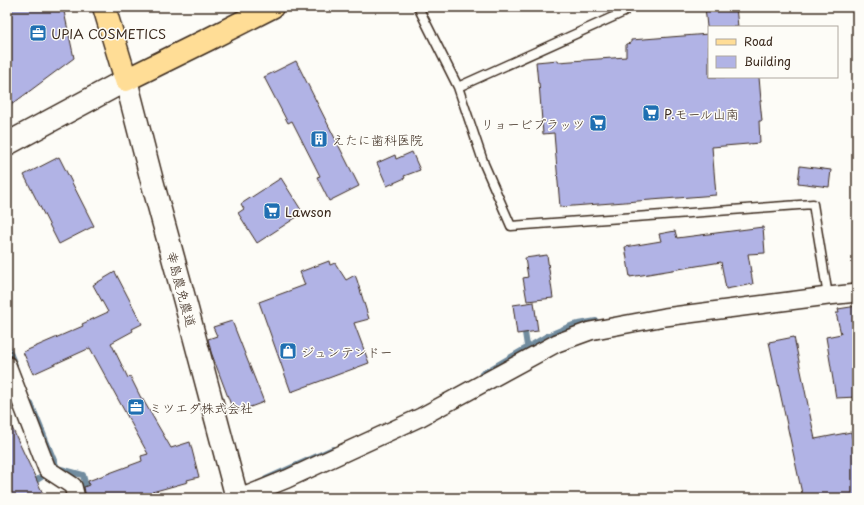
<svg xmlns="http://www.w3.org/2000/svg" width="864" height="505" font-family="'Playpen Sans','Klee One',sans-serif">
  <rect width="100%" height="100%" fill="#fdfcf7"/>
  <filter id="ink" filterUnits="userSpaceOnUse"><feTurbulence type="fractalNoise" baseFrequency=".025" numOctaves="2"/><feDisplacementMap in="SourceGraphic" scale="8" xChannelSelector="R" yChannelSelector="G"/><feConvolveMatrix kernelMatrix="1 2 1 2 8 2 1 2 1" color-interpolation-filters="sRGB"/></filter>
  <g filter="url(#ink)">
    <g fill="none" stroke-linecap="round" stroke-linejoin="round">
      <path stroke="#718c9f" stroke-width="6" d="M524,326L527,346
        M7,345L15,365
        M482,374L547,336L573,325L596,321
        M31,404L57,468L83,475L89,498
        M266,479L333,449
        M31,484L43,476
        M217,498L223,496"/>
    </g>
    <path fill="#b1b3e5" stroke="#3b2a1e" d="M7,7H63L74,58L7,108Z
      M705,7H736L738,27H707Z
      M709,34V77H759L761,101H760L762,121H759L760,143L712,147L716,195L560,207L554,133L543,134L539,83H538L536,62L558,60V62L626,57V44L631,43V40Z
      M296,61L359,186L329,201L317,177L320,176L292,121L288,123L264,77Z
      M412,152L420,170L404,176L405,178L387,186L377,163L395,155L396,159Z
      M59,157L94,226L59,244L24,175Z
      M800,166L831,170L829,187L798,183Z
      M281,178L303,213L257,243L238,213L244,209L241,204Z
      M763,227L765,253L748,254L753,284L726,289L721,262L630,277L625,247L661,241L659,234L675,231L677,238Z
      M547,255L553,298L527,301L523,278L528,277L525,258Z
      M329,261L330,265L335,263L346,280L355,275L357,280L369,319L354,323L369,363L291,392L259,302L305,285L300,272Z
      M115,272L142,324L132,329L133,331L111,343L128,378L130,376L141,398H142L171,448L190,442L199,477L187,480L188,482L152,492L154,498H86L84,487L89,485L88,481L142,461L141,456L148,454L90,348L33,374L23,352L83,326L82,324L108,312L93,285Z
      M534,302L538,331L517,334L513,305Z
      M857,306V397L836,398L826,337L841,334L836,313H839L838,309Z
      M232,321L264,402L234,413L211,352L208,339L217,336L213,327Z
      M794,337L815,439L851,432L857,461V498H803L769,342Z
      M7,417L45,498H7Z"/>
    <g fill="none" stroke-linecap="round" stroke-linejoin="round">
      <g stroke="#3b2a1e" stroke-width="11">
        <path id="lane" d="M418,7L458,87L484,164L511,226L813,204L828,296
          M458,87L624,12L623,7"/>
      </g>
      <g stroke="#3b2a1e" stroke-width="20">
        <path id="street" d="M7,365L47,469L73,486L76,498
          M240,498L287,479L421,417L557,343L590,331L665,317L828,296L857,293"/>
      </g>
      <g stroke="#3b2a1e" stroke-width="25">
        <path id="secondary" d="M7,144L126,80L151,177L183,294L237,498"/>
      </g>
      <g stroke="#3b2a1e" stroke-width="25">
        <path id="primary" d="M104,7L126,80L209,39L272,7"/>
      </g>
      <use href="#lane" stroke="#fdfcf7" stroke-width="8"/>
      <use href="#street" stroke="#fdfcf7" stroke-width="17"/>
      <use href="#secondary" stroke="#fdfcf7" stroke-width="22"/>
      <use href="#primary" stroke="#ffdd96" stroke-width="22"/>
    </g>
  </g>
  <defs>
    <g id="office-square" transform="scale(0.9)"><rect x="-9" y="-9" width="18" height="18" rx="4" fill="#1f6fb2" stroke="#fdfcf7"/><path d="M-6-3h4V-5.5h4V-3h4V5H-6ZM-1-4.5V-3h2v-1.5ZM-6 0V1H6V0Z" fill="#fff"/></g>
    <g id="supermarket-square" transform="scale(0.9)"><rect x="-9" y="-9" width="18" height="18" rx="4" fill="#1f6fb2" stroke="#fdfcf7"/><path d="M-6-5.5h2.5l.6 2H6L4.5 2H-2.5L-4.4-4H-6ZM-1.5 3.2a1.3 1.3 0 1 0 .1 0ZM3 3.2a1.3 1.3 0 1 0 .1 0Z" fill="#fff"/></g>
    <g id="building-square" transform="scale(0.9)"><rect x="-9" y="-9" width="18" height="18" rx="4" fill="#1f6fb2" stroke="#fdfcf7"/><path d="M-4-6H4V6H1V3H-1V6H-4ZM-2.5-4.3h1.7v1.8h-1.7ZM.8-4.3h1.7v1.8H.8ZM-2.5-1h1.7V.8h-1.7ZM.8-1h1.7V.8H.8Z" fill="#fff"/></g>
    <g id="shop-square" transform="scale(0.9)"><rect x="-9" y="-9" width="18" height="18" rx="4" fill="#1f6fb2" stroke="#fdfcf7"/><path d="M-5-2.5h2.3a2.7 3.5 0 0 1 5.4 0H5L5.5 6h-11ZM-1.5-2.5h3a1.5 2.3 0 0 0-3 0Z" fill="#fff"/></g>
  </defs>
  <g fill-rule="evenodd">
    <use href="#office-square" x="38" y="33"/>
    <use href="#supermarket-square" x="651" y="113"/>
    <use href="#supermarket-square" x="598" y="123"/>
    <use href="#building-square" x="319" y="139"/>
    <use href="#supermarket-square" x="272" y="211"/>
    <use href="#shop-square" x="288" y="351"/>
    <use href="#office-square" x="136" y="407"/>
  </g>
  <g text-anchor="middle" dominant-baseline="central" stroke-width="3" stroke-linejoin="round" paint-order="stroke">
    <g font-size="13" fill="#3b2a1e" stroke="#fdfcf7" text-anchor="start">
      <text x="51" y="33">UPIA COSMETICS</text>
      <text x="664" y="113">P.モール山南</text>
      <text x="585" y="123" text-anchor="end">リョービプラッツ</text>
      <text x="332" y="139">えたに歯科医院</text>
      <text x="285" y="211">Lawson</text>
      <text x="301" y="351">ジュンテンドー</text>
      <text x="149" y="407">ミツエダ株式会社</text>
    </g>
    <g font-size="13" fill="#3b2a1e" stroke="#fdfcf7">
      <text transform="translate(182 289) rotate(75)">幸島農免農道</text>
    </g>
  </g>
  <rect width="864" height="505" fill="none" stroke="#fdfcf7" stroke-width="24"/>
  <rect x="12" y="12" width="840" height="481" fill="none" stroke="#3b2a1e" stroke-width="1.5" filter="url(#ink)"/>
  <rect x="708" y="26" width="130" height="52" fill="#fdfcf7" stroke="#afa8a0"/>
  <rect x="716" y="39" width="20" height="6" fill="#ffdd96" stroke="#afa8a0"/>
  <text x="744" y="46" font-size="12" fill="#3b2a1e">Road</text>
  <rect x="716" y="56" width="20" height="12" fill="#b1b3e5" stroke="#afa8a0"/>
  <text x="744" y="66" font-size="12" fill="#3b2a1e">Building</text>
</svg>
